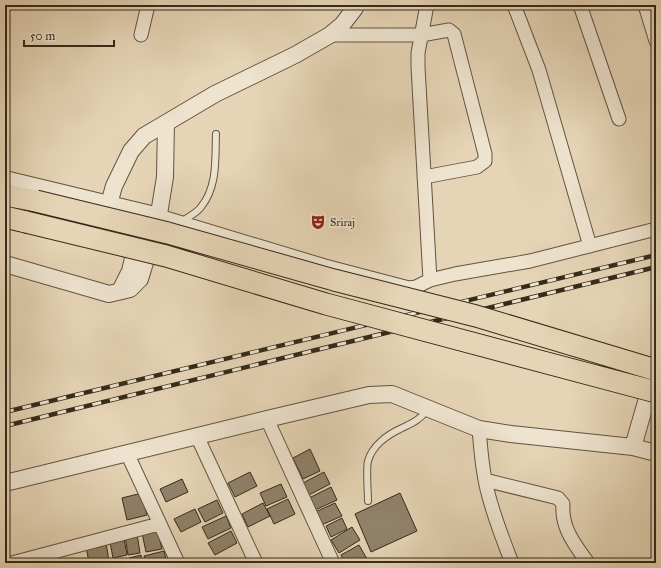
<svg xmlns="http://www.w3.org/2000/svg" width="661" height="568" font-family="'IM FELL Great Primer',serif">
  <rect width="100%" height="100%" fill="#e5d4b5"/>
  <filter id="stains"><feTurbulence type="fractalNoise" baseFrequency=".005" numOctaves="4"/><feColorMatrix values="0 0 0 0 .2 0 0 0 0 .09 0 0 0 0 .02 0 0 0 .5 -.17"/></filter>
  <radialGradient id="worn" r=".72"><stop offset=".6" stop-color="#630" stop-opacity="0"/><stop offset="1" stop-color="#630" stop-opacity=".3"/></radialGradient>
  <path fill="#91826b" stroke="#362a1a" d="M310,449L320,471L303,479L293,458Z
    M250,472L257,486L235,497L228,483Z
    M324,472L330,484L307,496L301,484Z
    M182,479L188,492L166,502L160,489Z
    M281,484L287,497L266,506L260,493Z
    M331,487L337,500L313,511L307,499Z
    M142,493L147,515L127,520L122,498Z
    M400,493L417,531L371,552L355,514Z
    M288,499L295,514L274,524L267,509Z
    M217,500L223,513L205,522L198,509Z
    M263,503L270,516L248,527L242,514Z
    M335,503L342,516L319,526L313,513Z
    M195,509L201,522L181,532L174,519Z
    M226,516L231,528L208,539L202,527Z
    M342,518L347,529L331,537L326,526Z
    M352,527L360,540L339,553L331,540Z
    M157,529L162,549L146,552L142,533Z
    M231,531L237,543L215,555L208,543Z
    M137,534L140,553L128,555L125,536Z
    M124,539L127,555L113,558L110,542Z
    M106,542L109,562L89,563L86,546Z
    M359,545L367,559L360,563H345L341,555Z
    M164,551L167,563H146L144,556Z
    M141,555L142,563H130L129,558Z"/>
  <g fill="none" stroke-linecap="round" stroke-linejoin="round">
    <g stroke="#625441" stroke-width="8">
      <path id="service" d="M181,222C188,217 197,213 201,207C218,186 215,158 216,134
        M368,501C368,492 366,468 368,461C372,446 387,435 400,429C412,423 419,421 427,410"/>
    </g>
    <g stroke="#625441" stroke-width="15">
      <path id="minor" d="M427,5L418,53V67L430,280
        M514,5L539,70L590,246
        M580,5L619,119
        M645,5L656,41
        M141,35L148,5
        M330,35H421L449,30L454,34L485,154V161L477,167L424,177
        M159,216L325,266L409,288L416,287L430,280L455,274L530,261L656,229
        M267,419L333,563
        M479,429C481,450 482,472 488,493C494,517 503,540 512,563
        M197,436L256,563
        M127,453L178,563
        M485,480L558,498L563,504C561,528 575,545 588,563
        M12,563L159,524"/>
    </g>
    <g stroke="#625441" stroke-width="18">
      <path id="tertiary" d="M5,179L159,216
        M109,204L114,186L131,151L144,136L215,94L295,55L330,35L342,25L355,8L356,5
        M5,264L109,294L130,289L140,279L158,220L165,177L166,123
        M120,291L130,271L143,216
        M633,447L656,367
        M5,483L267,419L369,395L392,394L479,429L511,434L633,447L656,453"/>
    </g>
    <g stroke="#362a1a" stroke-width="23">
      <path id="trunk" d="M5,195L36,201
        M5,217L26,222"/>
    </g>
    <use href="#service" stroke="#eee3cf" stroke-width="6"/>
    <use href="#minor" stroke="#eee3cf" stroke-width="13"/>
    <use href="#tertiary" stroke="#eee3cf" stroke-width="16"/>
    <use href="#trunk" stroke="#e5d4b5" stroke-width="21"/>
    <g stroke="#362a1a" stroke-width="4.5">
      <path id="rail" d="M5,412L656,255
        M5,426L656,267"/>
    </g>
    <use href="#rail" stroke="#eee3cf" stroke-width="3" stroke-dasharray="9" stroke-linecap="butt"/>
    <g stroke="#362a1a" stroke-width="23" stroke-linecap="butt">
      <path id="trunk-bridge" d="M36,201L168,233L334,280L476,316L656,370
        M26,222L166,256L326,304L656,392"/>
    </g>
    <use href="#trunk-bridge" stroke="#e5d4b5" stroke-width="21"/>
  </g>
  <defs>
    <g id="theatre-bare" transform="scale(1.2)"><path d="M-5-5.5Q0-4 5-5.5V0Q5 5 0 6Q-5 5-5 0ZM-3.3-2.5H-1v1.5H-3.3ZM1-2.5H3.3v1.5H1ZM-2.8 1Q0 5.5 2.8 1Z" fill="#8f2418" stroke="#eee3cf" stroke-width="2.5" paint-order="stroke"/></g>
  </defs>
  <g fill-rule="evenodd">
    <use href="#theatre-bare" x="318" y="222"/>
  </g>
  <g text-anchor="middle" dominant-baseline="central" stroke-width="4" stroke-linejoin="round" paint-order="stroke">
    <g font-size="11" fill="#362a1a" stroke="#eee3cf" text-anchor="start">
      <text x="330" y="222">Sriraj</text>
    </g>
  </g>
  <rect width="661" height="568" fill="none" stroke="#e5d4b5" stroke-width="20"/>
  <rect x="6" y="6" width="649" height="556" fill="none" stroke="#362a1a" stroke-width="2"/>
  <rect x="10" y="10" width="641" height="548" fill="none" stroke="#362a1a"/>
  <path d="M24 40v6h90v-6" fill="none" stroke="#362a1a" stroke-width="2"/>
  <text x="30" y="40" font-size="12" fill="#362a1a" stroke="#eee3cf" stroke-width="3" paint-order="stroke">50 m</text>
  <rect width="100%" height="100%" filter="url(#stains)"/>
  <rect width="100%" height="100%" fill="url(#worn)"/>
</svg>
